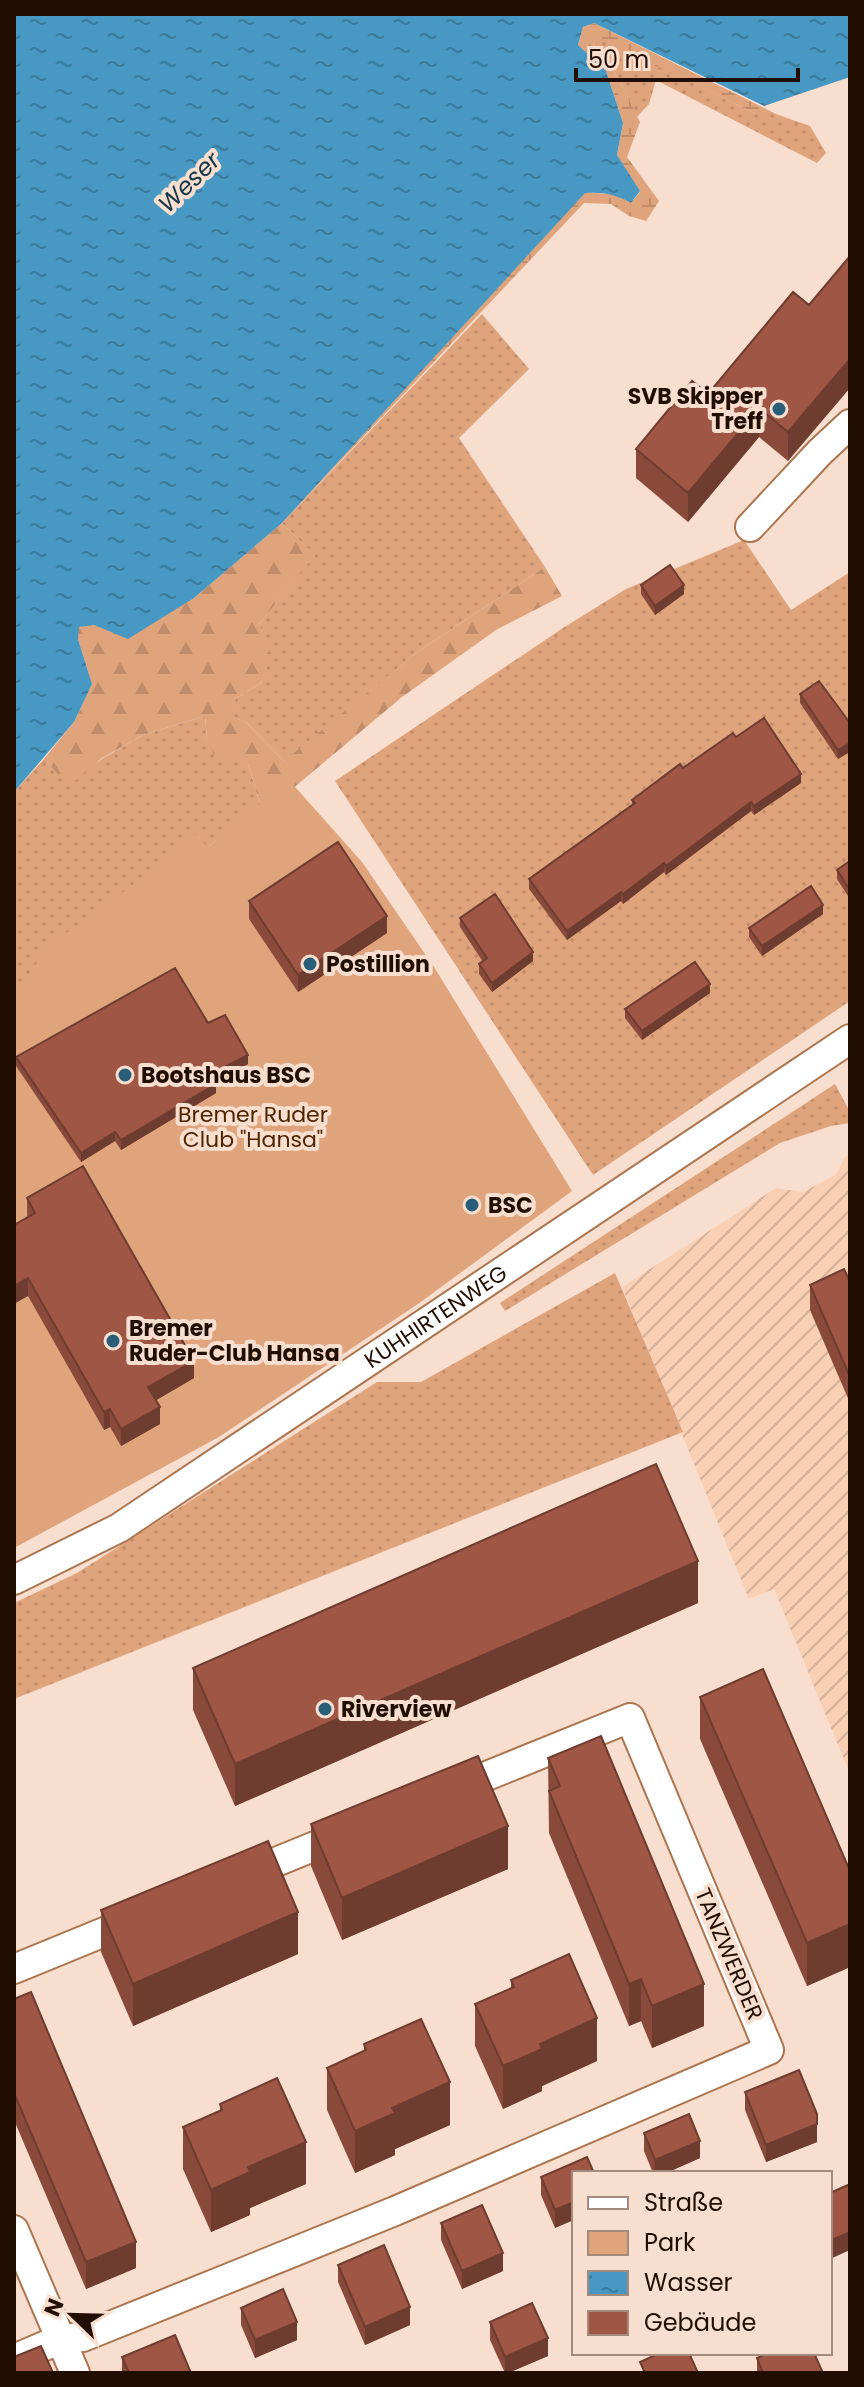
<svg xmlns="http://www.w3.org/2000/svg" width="864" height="2387" font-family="Poppins,sans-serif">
  <defs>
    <pattern id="industrial-furrows" width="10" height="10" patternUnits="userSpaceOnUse" patternTransform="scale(2)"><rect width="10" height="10" fill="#fad0b5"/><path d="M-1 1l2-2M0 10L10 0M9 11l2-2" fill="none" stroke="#d6b19a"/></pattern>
    <pattern id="grass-dots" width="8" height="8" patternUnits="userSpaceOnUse" patternTransform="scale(2)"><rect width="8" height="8" fill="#e0a47d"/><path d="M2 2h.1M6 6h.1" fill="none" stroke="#c08c6a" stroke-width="1.8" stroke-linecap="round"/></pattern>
    <pattern id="forest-firs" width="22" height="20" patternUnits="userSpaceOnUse" patternTransform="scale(2)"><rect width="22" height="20" fill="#e0a47d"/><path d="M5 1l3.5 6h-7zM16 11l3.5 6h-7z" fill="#c08c6a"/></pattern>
    <pattern id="wetland-marsh" width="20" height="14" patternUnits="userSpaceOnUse" patternTransform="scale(2)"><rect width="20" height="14" fill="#e0a47d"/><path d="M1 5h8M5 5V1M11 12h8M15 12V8" fill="none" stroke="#c08c6a"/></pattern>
    <pattern id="water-ripples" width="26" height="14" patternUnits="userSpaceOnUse" patternTransform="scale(2)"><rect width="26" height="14" fill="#4798c2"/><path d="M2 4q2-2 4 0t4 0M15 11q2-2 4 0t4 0" fill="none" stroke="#3b7a9b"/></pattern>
  </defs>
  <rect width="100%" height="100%" fill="#f7dece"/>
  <path fill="url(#industrial-furrows)" d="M850,1153V1774L774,1589L749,1599L622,1287L776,1188L803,1192L836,1175L844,1158Z"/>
  <path fill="url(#grass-dots)" d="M596,36L756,114H776L810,126L826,153L817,163L656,80L649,104L637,117L611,64L593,45Z
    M482,314L529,369L459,438L545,567L416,653L285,762L247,723L229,715L236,698L261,683L270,654L259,624L314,555L282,523Z
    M744,540L791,610L850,572V1001L593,1175L335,781L566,626L626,589Z
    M205,716L207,739L248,764L265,820L215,841L207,848L197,835L14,1042V792L44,759L67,783L103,758L143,735Z
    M835,1084L850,1112V1123L831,1126L780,1143L505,1311L500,1303Z
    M615,1273L683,1432L14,1699V1603L77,1573L377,1382H421Z"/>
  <path fill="url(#forest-firs)" d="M282,523L315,555L259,624L271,654L261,683L236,698L230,715L247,723L284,761L416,653L545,567L562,596L496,630L402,697L291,790L265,820L248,764L214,754L207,739L205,716L143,735L102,758L69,786L44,759L74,722L92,684L78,639V627L194,598Z"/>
  <path fill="url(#wetland-marsh)" d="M594,23L776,114H756L596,37L593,45L611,64L640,122L627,157L659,201L646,221L629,216L611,204L584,203L282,523L585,192L617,195L631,203L640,192L617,155L623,123L606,71L578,45L583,27Z"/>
  <path fill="#e0a47d" d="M288,779L362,862L434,967L572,1191L418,1304L219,1437L14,1548V994L51,944L125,891L196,834L208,847Z"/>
  <path fill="url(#water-ripples)" d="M14,14H850V77L764,106L594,23L583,27L578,45L606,71L623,123L617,155L640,191L631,203C615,194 603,192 585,193L282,523L194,598L128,639L94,625L79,627L78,639L92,684L74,722L14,792Z"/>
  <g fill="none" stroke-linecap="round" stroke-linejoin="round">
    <g stroke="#ad754f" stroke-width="32">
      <g id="street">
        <path d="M750,527L820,452L850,424"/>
        <path id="s1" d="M14,1580L119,1528L850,1039"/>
        <path d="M244,1875L347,1833"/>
        <path d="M14,1969L136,1919"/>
        <path d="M14,2230L75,2373"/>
        <path d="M14,2359L61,2339L83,2337L395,2211L769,2050L630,1718L452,1790"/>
      </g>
    </g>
    <use href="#street" stroke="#fff" stroke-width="28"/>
  </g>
  <path fill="#894a3b" d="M793,292L788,461L759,437L688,522L636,478V449L708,394Z
    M641,585L684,594L655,615L641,594Z
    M800,694L850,723L838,759L800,703Z
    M736,737L801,783L754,815L751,811L666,875L664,872L623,904L621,901L567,940L529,889V879L632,805V800Z
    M850,861V899L837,879V870Z
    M249,901L387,933L298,992L249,919Z
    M823,914L762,956L749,937V928Z
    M460,918L533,961L492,992L479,974V964L483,962L460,927Z
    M710,993L642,1040L625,1018V1009Z
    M208,1023L248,1064L215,1081L216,1093L121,1150L115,1141L81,1162L16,1066V1057Z
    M27,1198L194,1378L156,1400L160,1424L121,1446L110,1427L104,1430L28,1296Z
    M850,1282V1403L810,1310V1285Z
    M698,1603L235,1806L193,1710V1668Z
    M700,1697L850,1871V1967L807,1986L700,1739Z
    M548,1758L704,2026L652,2048L641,2021L629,2026L549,1833Z
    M311,1824L508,1869L342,1940L311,1866Z
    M101,1910L298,1954L133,2026L101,1952Z
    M511,1980L597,2061L542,2086V2091L503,2109L475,2046V2004L511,1988Z
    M14,1999L136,2268L86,2289L14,2120Z
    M364,2044L450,2125L395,2149V2155L355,2173L327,2110V2068L364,2051Z
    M745,2092L817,2142L766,2162L745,2110Z
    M220,2104L306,2184L250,2208V2215L211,2232L183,2169V2127L220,2111Z
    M644,2133L700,2158L666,2173H653L644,2151Z
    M587,2157L555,2228L541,2195V2177Z
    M441,2223L503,2271L462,2289L441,2240Z
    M338,2265L410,2325L365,2345L338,2282Z
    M241,2308L297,2340L255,2358L241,2325Z
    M490,2322L548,2356L508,2373H505L490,2340Z
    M122,2357L191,2373H122Z
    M757,2358L823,2373H757Z"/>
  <path fill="#6f3c30" d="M850,359V388L788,461V432Z
    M759,408V437L688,522V493Z
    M684,585V594L655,615V606Z
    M850,743V752L838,759V750Z
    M801,774V783L754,815V806Z
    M751,802V811L666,875V866Z
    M664,863V872L623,904V894Z
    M621,892V901L567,940V931Z
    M823,905V914L762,956V946Z
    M387,916V933L298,992V975Z
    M533,952V961L492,992V983Z
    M710,984V993L642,1040V1031Z
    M248,1055V1064L211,1083V1074Z
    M216,1084V1093L121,1150V1140Z
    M115,1132V1141L81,1162V1153Z
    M28,1278V1296L14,1304V1286Z
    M194,1361V1378L148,1405V1387Z
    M160,1407V1424L121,1446V1429Z
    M110,1409V1427L104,1430V1412Z
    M698,1561V1603L235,1806V1764Z
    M508,1826V1869L342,1940V1898Z
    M298,1912V1954L133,2026V1984Z
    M850,1924V1967L807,1986V1943Z
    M641,1979V2021L629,2026V1984Z
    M704,1984V2026L652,2048V2006Z
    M597,2018V2061L542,2086V2091L503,2109V2066L540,2044Z
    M450,2082V2125L395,2149V2155L355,2173V2131L392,2108Z
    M817,2124V2142L766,2162V2145Z
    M700,2141V2158L666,2173H655V2160Z
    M306,2142V2184L250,2208V2215L211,2232V2190L248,2167Z
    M574,2202V2220L555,2228V2210Z
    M850,2232V2250L830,2259V2241Z
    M136,2242V2268L86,2289V2262Z
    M503,2253V2271L462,2289V2271Z
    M410,2307V2325L365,2345V2327Z
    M297,2322V2340L255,2358V2340Z
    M548,2338V2356L508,2373H505V2357Z"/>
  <path fill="#9f5645" stroke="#6f3c30" stroke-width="2" d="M850,256V359L788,432L759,408L688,493L636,449L692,381L708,394L793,292L809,305Z
    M670,565L684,585L655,606L641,585Z
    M819,681L850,723V743L838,750L800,694Z
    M764,718L801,774L754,806L751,802L666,866L664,863L623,894L621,892L567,931L529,879L635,803L632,800L680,764L683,768L733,733L736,737Z
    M338,842L387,916L298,975L249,901Z
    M850,861V890L837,870Z
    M811,886L823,905L762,946L749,928Z
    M495,894L533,952L492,983L479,964L487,958L460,918Z
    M695,962L710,984L642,1031L625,1009Z
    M175,968L208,1023L225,1015L248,1055L211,1074L216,1084L121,1140L115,1132L81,1153L16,1057Z
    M83,1166L194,1361L148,1387L160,1407L121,1429L110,1409L104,1412L28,1278L14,1286V1225L35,1213L27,1198Z
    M844,1269L850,1282V1377L810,1285Z
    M656,1464L698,1561L235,1764L193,1668Z
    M763,1669L850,1871V1924L807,1943L700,1697Z
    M601,1736L704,1984L652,2006L641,1979L629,1984L549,1791L560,1786L548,1758Z
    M478,1756L508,1826L342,1898L311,1824Z
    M268,1841L298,1912L133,1984L101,1910Z
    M569,1954L597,2018L540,2044L542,2049L503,2066L475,2004L514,1987L511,1980Z
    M31,1992L136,2242L86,2262L14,2093V1999Z
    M421,2019L450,2082L392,2108L395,2113L355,2131L327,2068L366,2050L364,2044Z
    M799,2070L817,2114V2124L766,2145L745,2092Z
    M277,2078L306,2142L248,2167L250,2172L211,2190L183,2127L222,2110L220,2104Z
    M689,2114L700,2141L655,2160L644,2133Z
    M587,2157L594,2173H574V2202L555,2210L541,2177Z
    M850,2184V2232L830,2241V2193Z
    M482,2205L503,2253L462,2271L441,2223Z
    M384,2245L410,2307L365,2327L338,2265Z
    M283,2289L297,2322L255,2340L241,2308Z
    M532,2303L548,2338L505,2357L490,2322Z
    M175,2335L191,2373H129L122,2357Z
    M41,2346L53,2373H14V2357Z
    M660,2353H689L698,2373H645L640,2362Z
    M768,2353H814L823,2373H763L757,2358Z"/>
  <g fill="#295e79" stroke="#f7dece" stroke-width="3">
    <circle cx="779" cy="409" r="8"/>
    <circle cx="310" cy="964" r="8"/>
    <circle cx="125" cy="1075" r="8"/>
    <circle cx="472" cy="1205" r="8"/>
    <circle cx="113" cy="1341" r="8"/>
    <circle cx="325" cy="1709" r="8"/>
  </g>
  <g text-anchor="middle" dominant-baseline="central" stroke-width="8" stroke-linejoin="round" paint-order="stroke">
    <g font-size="22" font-weight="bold" fill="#220d01" stroke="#f7dece" text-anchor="start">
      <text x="763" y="396" text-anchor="end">SVB Skipper<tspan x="763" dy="25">Treff</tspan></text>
      <text x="326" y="964">Postillion</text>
      <text x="141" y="1075">Bootshaus BSC</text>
      <text x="488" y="1205">BSC</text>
      <text x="129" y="1328">Bremer<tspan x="129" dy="25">Ruder-Club Hansa</tspan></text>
      <text x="341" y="1709">Riverview</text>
    </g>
    <g font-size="22" fill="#4f2400" stroke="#f7dece">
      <text x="253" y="1114">Bremer Ruder<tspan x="253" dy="25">Club "Hansa"</tspan></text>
    </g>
    <g font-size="22" fill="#220d01" stroke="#f7dece">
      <text stroke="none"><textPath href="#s1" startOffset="498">KUHHIRTENWEG</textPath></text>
      <text transform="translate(729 1954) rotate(67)">TANZWERDER</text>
    </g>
    <g font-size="24" font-style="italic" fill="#14384a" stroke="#f7dece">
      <text transform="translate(189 182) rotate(-44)">Weser</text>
    </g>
  </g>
  <rect width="864" height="2387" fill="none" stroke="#220d01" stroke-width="32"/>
  <rect x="572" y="2171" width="260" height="184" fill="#f7dece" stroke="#a28a7c" stroke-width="2"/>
  <rect x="588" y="2197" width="40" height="12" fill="#ffffff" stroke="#a28a7c" stroke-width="2"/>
  <text x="644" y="2211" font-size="24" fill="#220d01">Straße</text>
  <rect x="588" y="2231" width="40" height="24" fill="#e0a47d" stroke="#a28a7c" stroke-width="2"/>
  <text x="644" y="2251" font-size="24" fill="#220d01">Park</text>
  <rect x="588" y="2271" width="40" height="24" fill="url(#water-ripples)" stroke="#a28a7c" stroke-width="2"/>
  <text x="644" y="2291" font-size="24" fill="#220d01">Wasser</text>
  <rect x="588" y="2311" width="40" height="24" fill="#9f5645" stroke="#a28a7c" stroke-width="2"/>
  <text x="644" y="2331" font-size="24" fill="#220d01">Gebäude</text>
  <g transform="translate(72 2315) rotate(293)" stroke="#f7dece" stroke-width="6" paint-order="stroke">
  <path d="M0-6L14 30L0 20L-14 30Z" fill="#220d01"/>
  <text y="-12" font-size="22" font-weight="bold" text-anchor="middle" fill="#220d01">N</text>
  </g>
  <path d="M576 68v12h222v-12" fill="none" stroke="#220d01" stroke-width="4"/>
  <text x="588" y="68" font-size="24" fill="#220d01" stroke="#f7dece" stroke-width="6" paint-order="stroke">50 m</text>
</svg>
